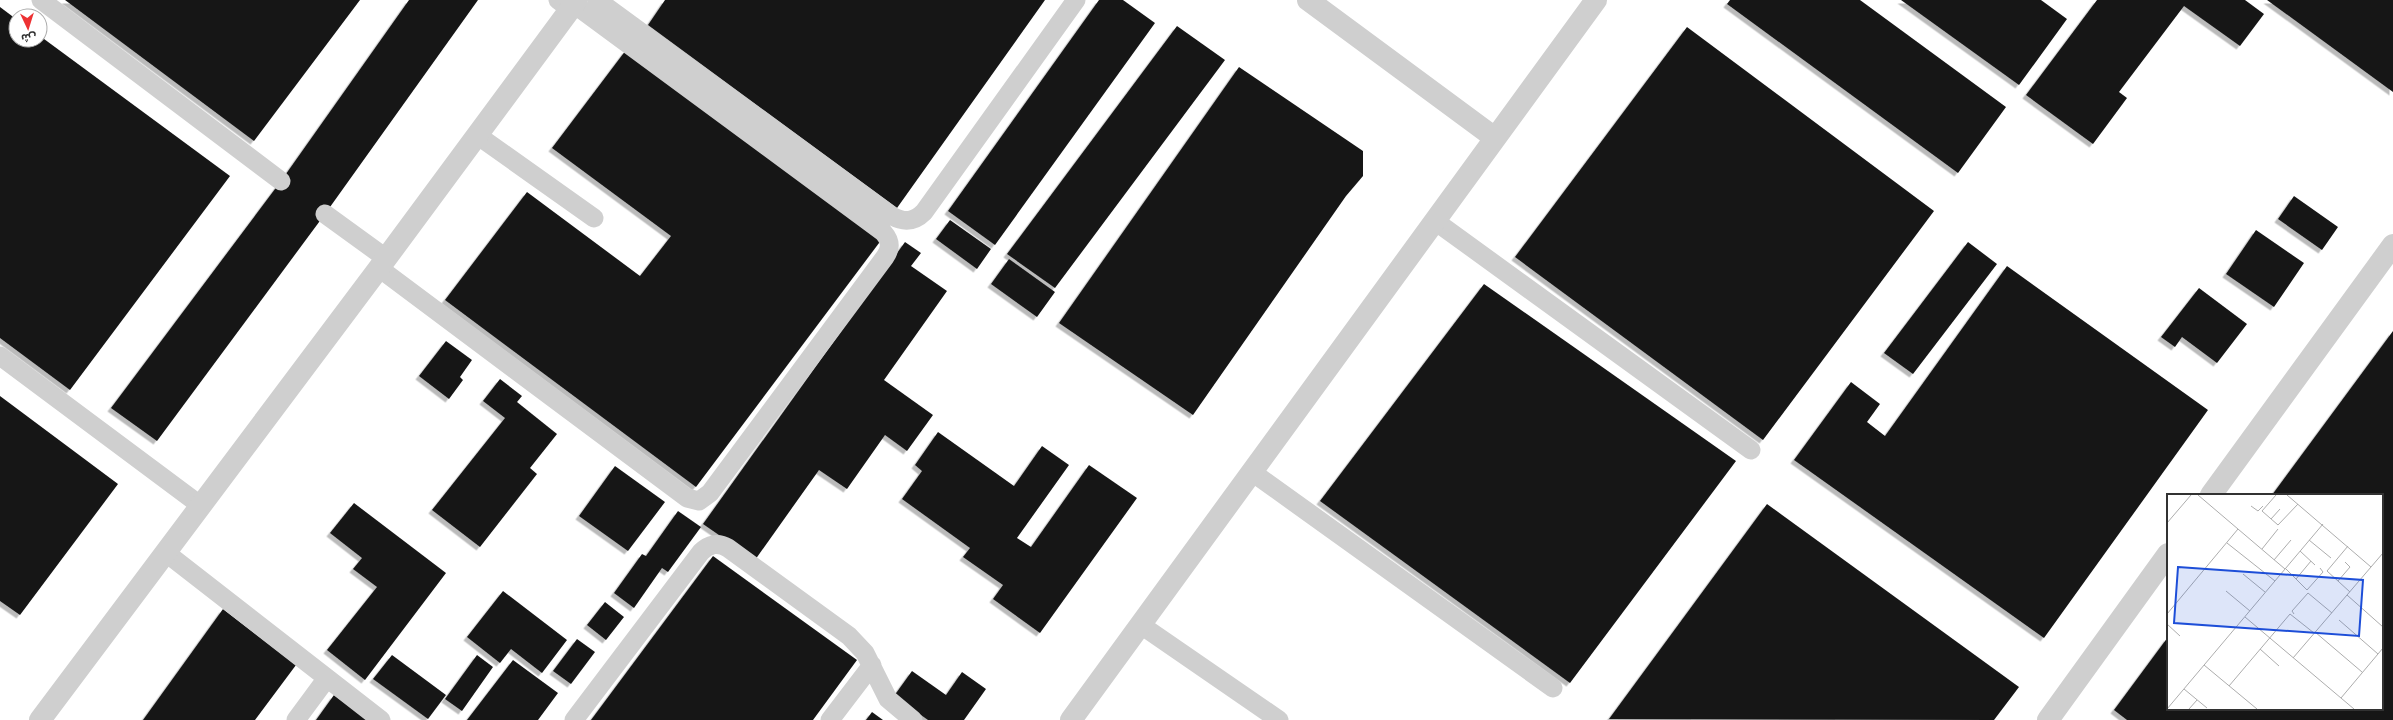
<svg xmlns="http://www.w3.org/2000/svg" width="2393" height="720" font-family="Karla,'Noto Sans Arabic',sans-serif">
  <defs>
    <filter id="shadow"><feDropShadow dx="-3.5" dy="3.5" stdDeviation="0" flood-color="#0004"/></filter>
  </defs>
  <rect width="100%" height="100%" fill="#fff"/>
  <path fill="#191919" filter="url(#shadow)" d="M65,0H360L254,141Z
    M409,0H478L325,214L157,441L111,408L281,181Z
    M665,0H1045L897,208L648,25Z
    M1099,0H1123L1155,23L995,245L948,211Z
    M1730,0H1860L2006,107L1958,173L1727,4Z
    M1901,0H2041L2067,19L2019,85Z
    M2097,0H2245L2264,14L2240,46L2184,6L2119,92L2127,98L2093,144L2026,95Z
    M2267,0H2393V92Z
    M0,7L16,19V40H40V36L230,176L70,390L0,338Z
    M1177,26L1225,60L1055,288L1007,254Z
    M1687,27L1934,211L1763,440L1515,257Z
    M626,50L882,239L696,487L445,300L527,192L640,276L671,236L552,148Z
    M1239,67L1363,151V176L1346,196L1193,415L1059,323Z
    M2294,196L2338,227L2322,250L2278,219Z
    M950,220L991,249L977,269L936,239Z
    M2256,230L2304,263L2274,307L2226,274Z
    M905,242L921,253L911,266L947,291L884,380L933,415L907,451L885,435L847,489L819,470L755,560L703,524Z
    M1968,242L1997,264L1913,374L1884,353Z
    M1009,259L1055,292L1037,317L991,284Z
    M2007,266L2208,410L2044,638L1794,460L1851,382L1880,404L1867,422L1885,436Z
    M1484,284L1736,461L1570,683L1320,501Z
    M2199,288L2247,324L2217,363L2182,337L2175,347L2161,337Z
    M2393,331V720H2127L2114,710L2168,637V709H2382V495H2272Z
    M446,341L472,360L460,377L463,380L449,399L419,376Z
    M500,379L522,396L517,402L557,434L530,468L537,474L480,547L432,510L505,418L483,401Z
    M0,396L118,484L20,615L0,601Z
    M938,432L1014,486L1042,446L1069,465L1017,538L1031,547L1089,465L1137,498L1040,633L993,599L1003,585L963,557L970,548L902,499L922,471L915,465Z
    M615,466L665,502L628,551L579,516Z
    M354,503L446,573L365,680L327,650L377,587L353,569L362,558L330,533Z
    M1767,504L2019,687L1994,720L1609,719Z
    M678,511L701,527L668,572L662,568L634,608L614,593L642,554L646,556Z
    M713,556L857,660L813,720H591Z
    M503,591L567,640L542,673L511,649L500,663L467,637Z
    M605,602L624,617L606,640L587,625Z
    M223,609L296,665L255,720H143Z
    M577,639L595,652L571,684L553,671Z
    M392,655L446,695L428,719L373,679Z
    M477,655L493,667L462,711L445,699Z
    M513,660L558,693L538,720H467Z
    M912,671L946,695L962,672L986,689L964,720H928L894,696Z
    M334,695L368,720H316Z
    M872,712L883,720H866Z"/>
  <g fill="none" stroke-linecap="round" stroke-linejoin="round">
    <path stroke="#cfcfcf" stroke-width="19" d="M41,0L281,181
      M558,0L570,9
      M597,0L892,216C905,223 914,222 924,212L1076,0
      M477,135L594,218
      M325,214L387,259
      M1435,221L1751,450
      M379,268L687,498L699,501L710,493L885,257C892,247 890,240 883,232L574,4
      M0,356L200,505
      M1252,472L1553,688
      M165,552L381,720
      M1141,625L1279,720
      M296,720L327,678
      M574,720L701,552C709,544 718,542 728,548L849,636L865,653L888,699L913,720
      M830,720L872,665"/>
    <path stroke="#cfcfcf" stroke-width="22" d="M1308,0L1495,138
      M2211,495L2393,245
      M40,720L379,268L577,0
      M1071,720L1596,0
      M2048,720L2168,554"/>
  </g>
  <g transform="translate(2167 494)">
    <rect width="216" height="216" fill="#fff"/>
    <path fill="none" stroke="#adadad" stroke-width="1" d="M31,1L118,75M109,1L95,17L111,31L131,10M120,1L204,73M84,12L91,17L96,12M104,25L113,15M0,29L24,1M142,46L164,64M60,49L108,87M181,52L160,77L183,98M95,55L111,35M133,57L148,71M107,66L124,46M118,74L140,96L156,78L153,74M76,80L98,98M129,85L144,67M171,87L183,73L178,68M59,97L83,117M180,101L216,133M0,120L71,35M127,120L125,117L141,99L165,119M78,123L187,215M172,126L211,160M0,130L13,142M148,138L195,178M93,155L112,172M126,164L216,59M37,171L90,215M62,192L123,120L147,139M17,195L40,214M174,204L216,154M0,215L156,30M22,215L30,206"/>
    <path fill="#1d4ed8" fill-opacity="0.15" stroke="#1d4ed8" stroke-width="2" d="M11,73L196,86L192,142L7,129Z"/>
    <rect width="216" height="216" fill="none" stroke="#323232" stroke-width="2"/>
  </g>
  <g transform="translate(28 28) rotate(176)"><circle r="19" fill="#ffffff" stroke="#adadad"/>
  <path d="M0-3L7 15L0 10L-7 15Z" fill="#ed3133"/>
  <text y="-6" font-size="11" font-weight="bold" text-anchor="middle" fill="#323232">ش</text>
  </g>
</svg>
